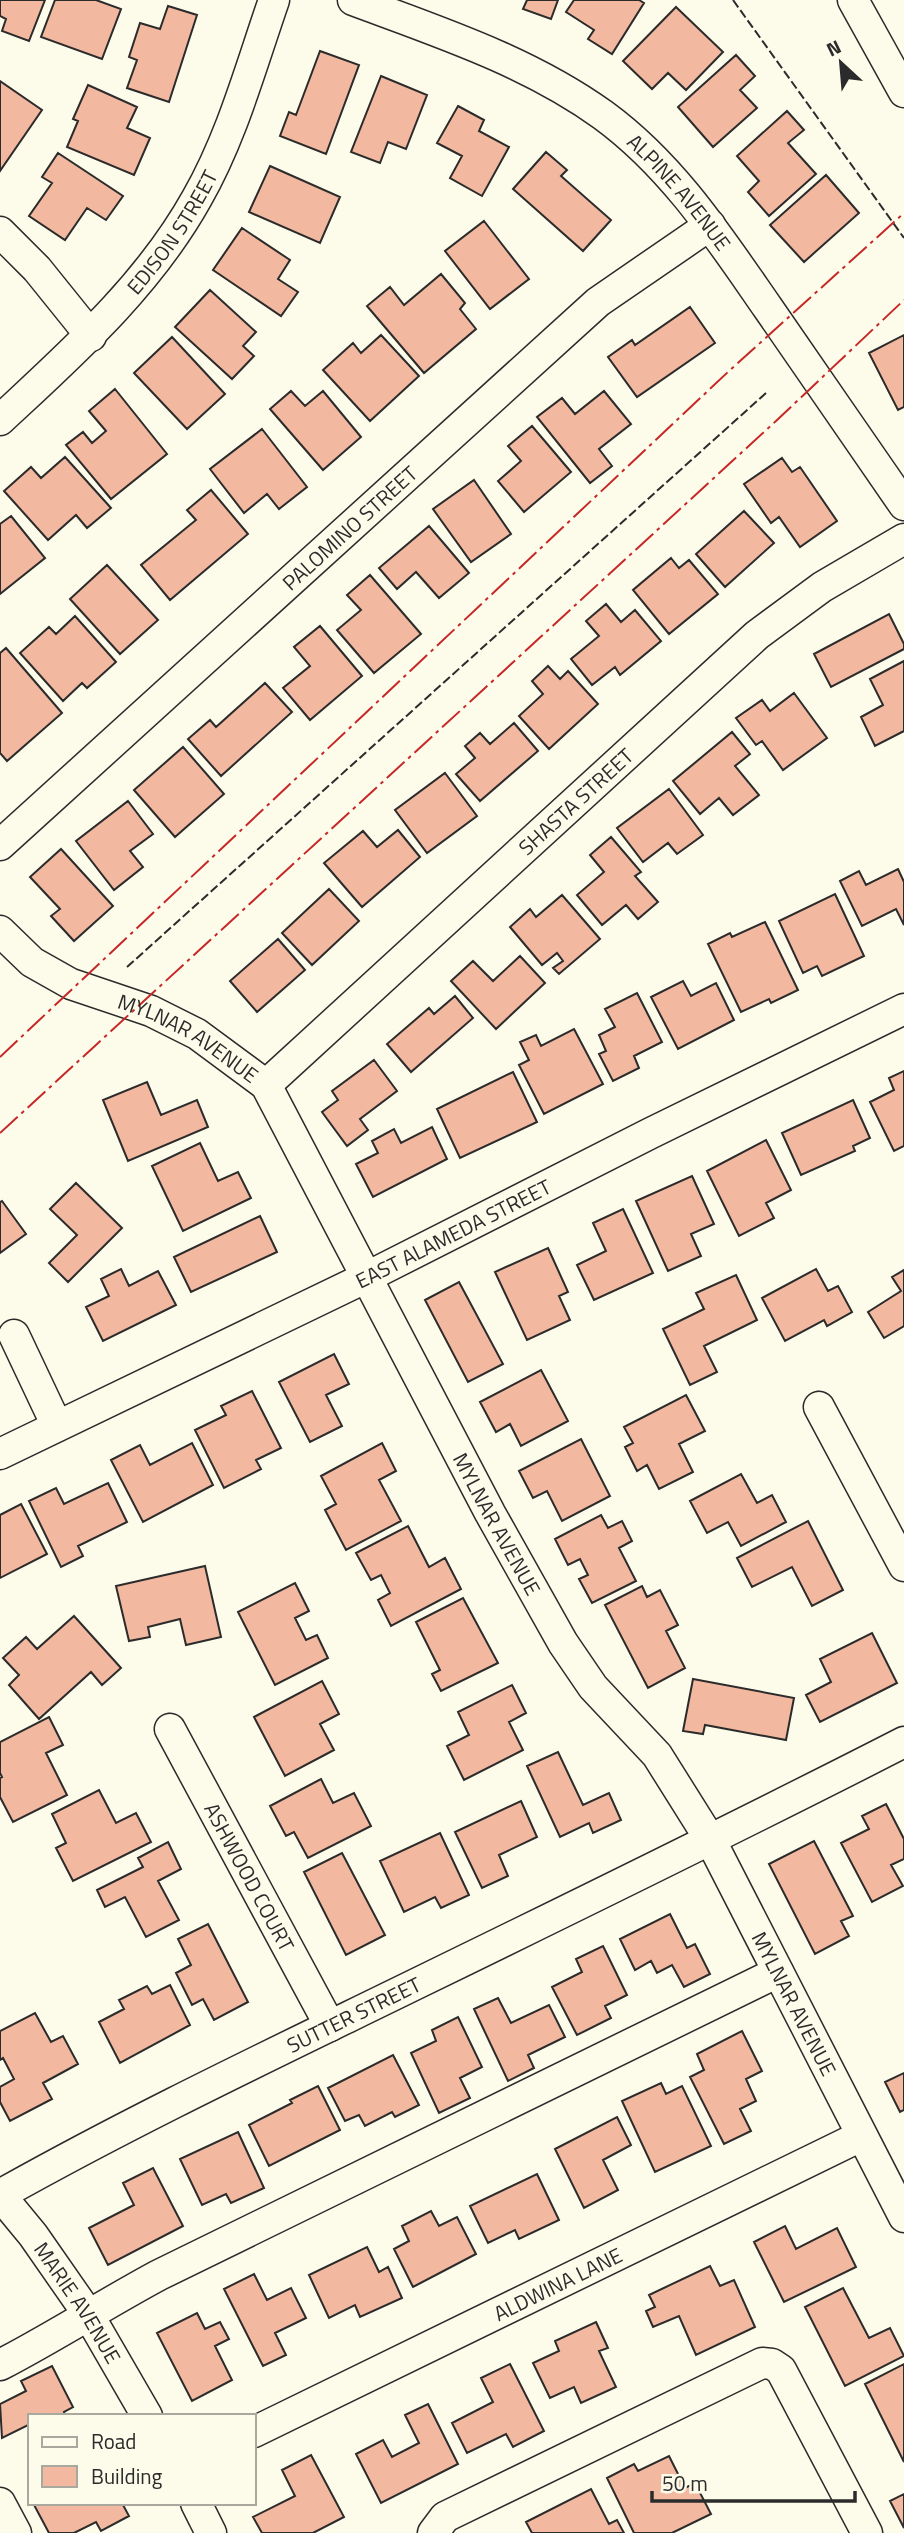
<svg xmlns="http://www.w3.org/2000/svg" width="904" height="2533" font-family="'Titillium Web',sans-serif">
  <rect width="100%" height="100%" fill="#fdfbea"/>
  <path fill="#f2b8a0" stroke="#2b2b2b" stroke-width="2" d="M0,0H45L29,41L2,31L6,19L0,16Z
    M55,0H96L121,9L102,59L41,37Z
    M527,0H558L551,19L523,9Z
    M574,0H639L644,3L612,54L588,39L594,30L566,12Z
    M168,6L197,15L169,102L127,88L137,60L129,57L140,23L160,29Z
    M676,7L723,52L686,90L668,73L652,89L623,61Z
    M320,51L359,65L326,154L280,136L289,112L296,115Z
    M736,55L755,76L740,90L757,108L713,147L678,107Z
    M381,76L427,95L406,149L388,142L380,163L351,152Z
    M0,81L42,110L0,171Z
    M88,85L137,107L127,128L150,138L134,175L67,147L78,121L73,119Z
    M458,106L484,120L479,131L509,147L482,196L450,178L462,156L437,143Z
    M787,111L804,130L788,143L816,174L769,216L748,192L759,181L737,156Z
    M546,152L567,170L561,176L611,220L583,251L513,189Z
    M58,153L123,196L106,220L87,208L65,240L29,216L52,183L42,177Z
    M270,166L340,197L320,243L249,212Z
    M826,175L859,213L804,262L770,225Z
    M484,221L529,279L490,309L445,251Z
    M242,228L290,260L278,279L298,292L281,316L213,270Z
    M441,274L465,303L460,309L476,329L424,373L367,306L390,287L404,305Z
    M210,290L256,332L243,346L254,356L232,379L175,327Z
    M690,307L715,343L637,397L608,357L632,340L635,345Z
    M381,335L419,376L370,421L323,370L353,343L361,353Z
    M904,335V407L898,410L869,353Z
    M172,337L225,394L187,429L134,373Z
    M115,389L167,454L111,499L66,445L83,432L92,443L106,431L89,411Z
    M291,391L305,406L323,391L361,437L323,470L270,409Z
    M604,391L631,424L599,449L612,466L590,483L537,417L562,398L575,414Z
    M532,426L571,472L524,512L498,481L521,461L508,446Z
    M262,429L307,487L279,509L267,494L244,513L210,469Z
    M65,457L111,508L87,528L76,515L48,540L4,491L31,467L41,478Z
    M782,458L792,472L800,467L837,521L800,547L779,517L771,523L744,484Z
    M474,480L511,534L471,562L433,509Z
    M211,490L248,534L170,600L141,565L196,520L187,510Z
    M744,511L774,543L725,587L696,554Z
    M11,516L45,558L0,594V524Z
    M429,526L469,573L439,598L416,572L397,589L379,568Z
    M671,558L679,568L689,560L718,594L669,634L633,590Z
    M107,565L158,620L120,654L70,599Z
    M370,575L421,634L374,673L337,630L361,610L347,595Z
    M606,604L621,622L635,610L661,641L620,675L615,667L592,685L571,659L599,636L586,621Z
    M889,614L904,644V649L831,687L814,654Z
    M75,616L116,662L87,688L82,683L63,701L20,653L49,627L56,634Z
    M320,626L362,676L310,720L283,688L310,666L294,647Z
    M6,648L62,713L7,761L0,753V653Z
    M904,661V731L875,746L861,717L883,705L870,679Z
    M548,666L560,679L568,671L598,704L549,749L519,716L543,694L532,681Z
    M265,683L292,712L221,776L188,739L210,720L216,727Z
    M794,693L827,738L783,770L762,741L756,745L736,718L762,700L770,711Z
    M514,723L538,751L480,801L456,774L475,758L465,746L480,733L490,744Z
    M732,732L750,754L735,766L759,795L733,815L719,798L700,814L673,781Z
    M183,747L224,794L175,837L134,790Z
    M445,773L477,816L427,853L395,810Z
    M669,789L703,835L677,854L668,843L643,862L617,828Z
    M128,801L153,834L130,851L143,867L114,890L76,841Z
    M398,830L420,857L362,907L324,863L363,831L377,847Z
    M611,837L641,872L635,876L658,902L638,919L626,905L602,925L577,895L604,872L590,855Z
    M61,849L113,906L74,941L51,916L60,909L30,877Z
    M898,869L904,882V925L896,909L862,926L840,881L859,871L866,885Z
    M329,889L359,921L312,965L282,933Z
    M835,894L864,956L822,976L817,966L803,973L779,921Z
    M562,895L600,939L559,974L553,968L563,961L557,953L542,965L510,927L530,909L536,917Z
    M765,922L798,990L771,1003L769,999L741,1012L708,944L730,933L732,937Z
    M278,939L305,970L257,1012L230,981Z
    M520,956L545,983L496,1029L451,981L473,961L493,981Z
    M683,981L691,996L716,983L734,1020L678,1049L651,997Z
    M637,993L662,1042L634,1056L639,1068L613,1081L599,1054L606,1051L599,1035L615,1027L605,1009Z
    M455,996L473,1018L411,1072L387,1044L429,1008L434,1014Z
    M574,1029L603,1084L544,1114L519,1065L529,1060L520,1042L536,1035L541,1046Z
    M374,1060L397,1091L360,1119L368,1130L347,1146L322,1112L338,1100L332,1091Z
    M904,1071V1146L894,1151L870,1102L894,1090L889,1078Z
    M513,1072L537,1122L460,1158L437,1109Z
    M147,1082L161,1115L197,1100L208,1127L128,1161L103,1100Z
    M853,1100L870,1138L853,1146L855,1151L801,1175L782,1133Z
    M432,1127L447,1159L373,1197L356,1164L378,1153L372,1141L394,1129L401,1143Z
    M766,1140L791,1190L766,1203L774,1218L739,1236L707,1171Z
    M200,1143L218,1181L238,1172L251,1198L183,1231L152,1166Z
    M692,1176L714,1224L691,1234L701,1256L668,1271L636,1201Z
    M76,1183L122,1228L68,1282L49,1263L77,1235L50,1209Z
    M2,1201L26,1234L0,1253V1202Z
    M623,1209L653,1273L594,1300L577,1265L606,1251L593,1223Z
    M260,1216L277,1252L191,1292L174,1257Z
    M548,1248L568,1292L559,1296L570,1320L527,1340L495,1272Z
    M121,1269L129,1286L158,1271L176,1305L103,1341L86,1307L109,1296L101,1279Z
    M816,1269L828,1291L838,1286L852,1312L827,1326L824,1320L785,1341L762,1298Z
    M904,1270V1326L884,1338L868,1312L901,1291L892,1277Z
    M736,1275L757,1320L704,1346L717,1372L690,1385L663,1329L704,1309L696,1293Z
    M459,1282L503,1364L468,1382L425,1300Z
    M334,1354L349,1384L326,1395L342,1426L310,1442L279,1382Z
    M541,1370L568,1421L521,1446L510,1424L496,1432L480,1402Z
    M252,1391L281,1448L256,1460L261,1469L224,1488L195,1430L226,1415L221,1406Z
    M686,1395L705,1431L679,1444L693,1472L659,1489L647,1465L637,1471L625,1447L633,1443L624,1427Z
    M581,1439L610,1496L562,1521L547,1491L533,1498L519,1471Z
    M192,1443L213,1485L143,1522L111,1460L140,1445L150,1465Z
    M382,1443L396,1471L379,1480L401,1521L346,1550L325,1510L336,1504L321,1476Z
    M741,1474L757,1503L772,1495L786,1522L741,1546L728,1522L707,1533L690,1501Z
    M108,1483L127,1522L78,1546L83,1556L61,1567L29,1501L56,1488L64,1504Z
    M21,1504L47,1554L0,1578V1515Z
    M601,1515L608,1528L622,1521L632,1541L619,1548L636,1581L592,1603L579,1579L588,1575L580,1559L568,1565L555,1539Z
    M808,1521L843,1590L812,1606L792,1567L752,1587L737,1558Z
    M408,1526L429,1567L445,1558L461,1589L391,1626L378,1600L390,1593L381,1575L371,1580L356,1553Z
    M205,1566L221,1637L186,1645L180,1619L148,1627L150,1637L129,1641L116,1586Z
    M295,1583L309,1611L295,1618L306,1640L317,1635L328,1658L275,1685L238,1612Z
    M642,1586L647,1597L660,1590L678,1625L666,1631L685,1668L648,1688L605,1605Z
    M463,1598L498,1663L441,1691L432,1674L440,1670L416,1622Z
    M74,1616L121,1668L102,1685L91,1672L39,1719L9,1685L19,1675L3,1658L26,1637L37,1649Z
    M872,1633L897,1683L820,1722L806,1695L831,1682L820,1659Z
    M693,1679L794,1698L786,1740L705,1725L703,1734L683,1731Z
    M322,1681L339,1714L320,1724L334,1750L285,1776L254,1717Z
    M512,1685L526,1713L509,1722L523,1750L464,1780L447,1746L469,1735L458,1712Z
    M49,1717L63,1745L46,1753L67,1795L13,1822L0,1797V1778L2,1777L0,1773V1742Z
    M558,1752L583,1805L609,1793L621,1820L593,1833L589,1823L560,1837L527,1766Z
    M321,1779L333,1803L354,1793L371,1826L308,1858L294,1832L286,1836L270,1806Z
    M99,1790L116,1823L136,1813L151,1842L73,1881L56,1848L66,1843L52,1814Z
    M521,1801L537,1837L499,1855L508,1876L482,1888L455,1832Z
    M886,1804L904,1839V1859L891,1865L903,1886L872,1902L841,1843L869,1829L862,1816Z
    M440,1833L469,1895L441,1908L435,1897L404,1912L380,1861Z
    M814,1841L853,1916L841,1921L849,1936L815,1954L769,1864Z
    M168,1842L181,1869L158,1881L179,1920L146,1937L125,1897L105,1907L97,1890L143,1867L138,1858Z
    M342,1853L385,1935L346,1955L304,1872Z
    M670,1914L687,1948L695,1944L710,1974L684,1987L672,1965L657,1973L651,1961L635,1970L620,1939Z
    M208,1924L248,2002L214,2020L203,1999L192,2005L176,1973L191,1965L178,1939Z
    M603,1946L627,1995L605,2006L611,2018L577,2035L552,1987L582,1972L576,1959Z
    M170,1985L190,2025L120,2063L99,2022L124,2009L119,2000L147,1986L152,1994Z
    M498,1998L511,2023L549,2005L565,2037L528,2055L534,2068L508,2081L474,2009Z
    M35,2013L51,2042L63,2036L78,2064L43,2083L52,2099L10,2121L0,2102V2087L14,2079L3,2058L0,2060V2031Z
    M458,2017L482,2067L460,2078L470,2098L439,2113L411,2053L436,2041L432,2030Z
    M742,2031L762,2071L746,2079L756,2101L740,2109L751,2131L724,2144L690,2077L704,2070L697,2054Z
    M393,2055L419,2105L395,2117L392,2112L365,2126L359,2115L345,2121L328,2088Z
    M904,2073V2110L900,2112L885,2082Z
    M661,2083L666,2094L682,2086L711,2146L655,2172L622,2101Z
    M318,2086L340,2130L269,2166L249,2125L292,2103L290,2100Z
    M617,2117L631,2145L603,2160L618,2190L584,2208L555,2149Z
    M238,2132L264,2188L231,2203L226,2194L202,2205L180,2159Z
    M153,2168L183,2226L108,2265L89,2228L134,2205L123,2183Z
    M537,2174L559,2220L519,2239L515,2230L488,2243L470,2206Z
    M431,2211L439,2226L457,2217L476,2254L413,2287L394,2249L409,2241L402,2226Z
    M785,2226L796,2249L837,2228L856,2267L784,2302L754,2242Z
    M367,2247L379,2272L388,2267L402,2298L360,2317L355,2305L329,2318L309,2275Z
    M710,2266L720,2286L734,2280L755,2327L696,2355L679,2316L653,2327L646,2311L655,2307L649,2295Z
    M254,2274L267,2300L291,2288L306,2318L275,2333L286,2355L263,2366L224,2289Z
    M843,2288L869,2338L890,2328L904,2356L845,2386L805,2307Z
    M197,2313L205,2329L220,2322L229,2339L215,2346L232,2380L192,2401L157,2333Z
    M596,2322L608,2348L599,2351L616,2387L581,2403L574,2387L550,2398L533,2363L559,2351L555,2341Z
    M510,2364L544,2431L513,2447L506,2434L467,2453L452,2423L493,2402L481,2378Z
    M904,2364V2462L865,2384Z
    M52,2366L73,2407L64,2412L66,2416H30V2429L28,2425L2,2438L0,2404L26,2391L21,2381Z
    M428,2404L458,2464L381,2503L356,2454L383,2440L392,2457L419,2443L405,2415Z
    M311,2455L344,2517L313,2533H262L253,2517L295,2496L282,2470Z
    M669,2456L685,2488L695,2483L711,2514L672,2533H634L607,2478L634,2464L638,2471Z
    M591,2489L609,2524L617,2520L624,2533H532L526,2522Z
    M904,2494V2528L890,2501Z
    M33,2503H122L129,2516L101,2531L96,2522L74,2533H49Z"/>
  <g fill="none" stroke-linecap="round" stroke-linejoin="round">
    <g stroke="#2b2b2b" stroke-width="33">
      <g id="minor">
        <path id="s1" d="M353,0C439,32 528,61 603,115C673,166 720,239 768,308C813,374 859,439 904,505"/>
        <path d="M853,0L904,92"/>
        <path d="M0,232L37,269L91,336"/>
        <path id="s2" d="M0,420C72,353 148,286 197,198C232,137 251,66 274,0"/>
        <path id="s3" d="M0,845L598,302L710,225"/>
        <path id="s4" d="M0,931L32,962L71,984L151,1011L197,1034L266,1085L490,1513L563,1643L593,1687L657,1755L711,1841L904,2217"/>
        <path id="s5" d="M266,1085L757,635L822,587L904,539"/>
        <path d="M14,1335L57,1426"/>
        <path d="M819,1407L904,1566"/>
        <path id="s6" d="M0,1454L365,1278L651,1133L904,1009"/>
        <path id="s7" d="M170,1729L330,2026"/>
        <path id="s8" d="M0,2195C137,2118 279,2051 420,1982C582,1903 744,1824 904,1742"/>
        <path id="s9" d="M0,2195L33,2235L88,2314L147,2416"/>
        <path d="M0,2365C54,2337 105,2304 159,2275L778,1972"/>
        <path id="s10" d="M254,2432L861,2136"/>
        <path d="M0,2503L16,2533"/>
        <path d="M196,2503L211,2533"/>
        <path d="M433,2533L445,2517L762,2363L772,2364L781,2370L867,2533"/>
      </g>
    </g>
    <use href="#minor" stroke="#fdfbea" stroke-width="30"/>
    <path stroke="#2b2b2b" stroke-width="2" stroke-dasharray="9 3.5" stroke-linecap="butt" d="M733,0L904,238
      M127,967L766,393"/>
    <path stroke="#c62828" stroke-width="2" stroke-dasharray="24 5 3.5 5" stroke-linecap="butt" d="M0,1057L729,371L904,213
      M0,1133L776,421L904,300"/>
  </g>
  <g text-anchor="middle" dominant-baseline="central" stroke-width="5" stroke-linejoin="round" paint-order="stroke">
    <g font-size="21" fill="#2b2b2b" stroke="#fdfbea">
      <text stroke="none"><textPath href="#s1" startOffset="385">ALPINE AVENUE</textPath></text>
      <text stroke="none"><textPath href="#s2" startOffset="256">EDISON STREET</textPath></text>
      <text stroke="none"><textPath href="#s3" startOffset="472">PALOMINO STREET</textPath></text>
      <text stroke="none"><textPath href="#s5" startOffset="420">SHASTA STREET</textPath></text>
      <text stroke="none"><textPath href="#s4" startOffset="219">MYLNAR AVENUE</textPath></text>
      <text stroke="none"><textPath href="#s6" startOffset="504">EAST ALAMEDA STREET</textPath></text>
      <text stroke="none"><textPath href="#s4" startOffset="807">MYLNAR AVENUE</textPath></text>
      <text stroke="none"><textPath href="#s7" startOffset="168">ASHWOOD COURT</textPath></text>
      <text stroke="none"><textPath href="#s4" startOffset="1374">MYLNAR AVENUE</textPath></text>
      <text stroke="none"><textPath href="#s8" startOffset="397">SUTTER STREET</textPath></text>
      <text stroke="none"><textPath href="#s10" startOffset="338">ALDWINA LANE</textPath></text>
      <text stroke="none"><textPath href="#s9" startOffset="133">MARIE AVENUE</textPath></text>
    </g>
  </g>
  <rect x="28" y="2414" width="228" height="91" fill="#fdfbea" stroke="#a9a89e" stroke-width="2"/>
  <rect x="42" y="2437" width="35" height="10" fill="#fdfbea" stroke="#a9a89e" stroke-width="2"/>
  <text x="91" y="2449" font-size="21" fill="#2b2b2b">Road</text>
  <rect x="42" y="2466" width="35" height="21" fill="#f2b8a0" stroke="#a9a89e" stroke-width="2"/>
  <text x="91" y="2484" font-size="21" fill="#2b2b2b">Building</text>
  <g transform="translate(841 63) rotate(334)" stroke="#fdfbea" stroke-width="5" paint-order="stroke">
  <path d="M0-5L12 26L0 18L-12 26Z" fill="#2b2b2b"/>
  <text y="-10" font-size="19" font-weight="bold" text-anchor="middle" fill="#2b2b2b">N</text>
  </g>
  <path d="M652 2491v10h203v-10" fill="none" stroke="#2b2b2b" stroke-width="3.5"/>
  <text x="662" y="2491" font-size="21" fill="#2b2b2b" stroke="#fdfbea" stroke-width="5" paint-order="stroke">50 m</text>
</svg>
